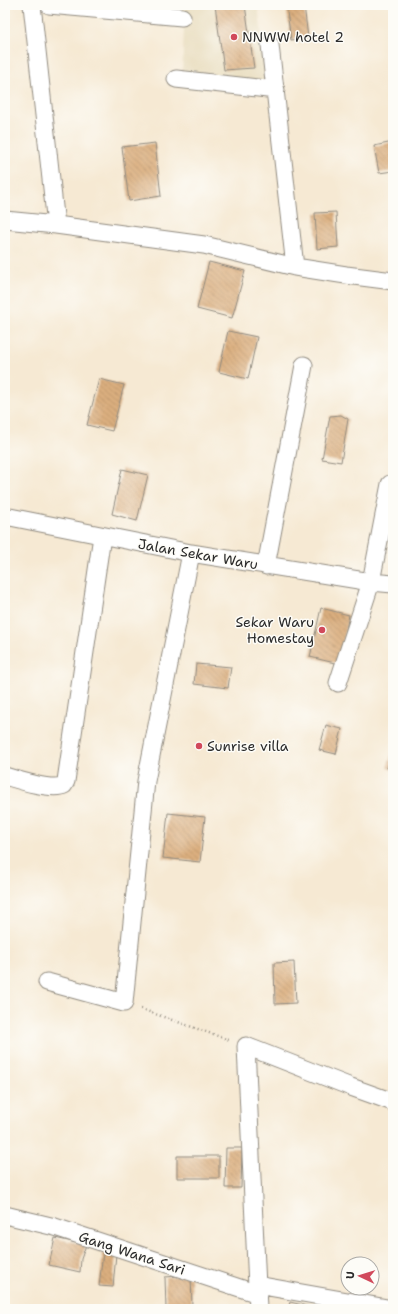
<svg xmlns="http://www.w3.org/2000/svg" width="398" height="1314" font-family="'Shantell Sans',sans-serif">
  <defs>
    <pattern id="building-back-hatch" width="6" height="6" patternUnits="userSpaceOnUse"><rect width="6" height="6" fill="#dbaf7f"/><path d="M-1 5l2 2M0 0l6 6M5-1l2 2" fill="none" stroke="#b28f68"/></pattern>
  </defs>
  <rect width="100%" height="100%" fill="#fdfcf7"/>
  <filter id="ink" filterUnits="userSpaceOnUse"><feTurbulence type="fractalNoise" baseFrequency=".025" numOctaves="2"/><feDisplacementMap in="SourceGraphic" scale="8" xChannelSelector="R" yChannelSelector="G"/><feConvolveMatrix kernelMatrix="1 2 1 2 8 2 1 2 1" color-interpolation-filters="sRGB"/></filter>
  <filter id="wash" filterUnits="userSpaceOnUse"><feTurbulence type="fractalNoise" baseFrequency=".012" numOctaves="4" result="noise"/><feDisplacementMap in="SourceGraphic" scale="16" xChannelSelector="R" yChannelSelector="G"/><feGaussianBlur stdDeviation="0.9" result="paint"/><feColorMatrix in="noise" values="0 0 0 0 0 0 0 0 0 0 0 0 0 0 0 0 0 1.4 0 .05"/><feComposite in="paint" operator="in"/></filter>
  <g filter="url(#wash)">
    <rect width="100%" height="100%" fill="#f6e9d3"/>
    <path fill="#e7daba" d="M185,5H258L268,84L182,75Z"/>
    <g id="blocks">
      <path fill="url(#building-back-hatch)" d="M215,5H245L254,68L224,70Z
        M286,5H304L308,38L291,40Z
        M393,142V171L379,173L374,146Z
        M155,143L161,196L129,201L122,147Z
        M336,212L338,247L317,249L315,213Z
        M209,262L245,271L232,318L197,309Z
        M228,331L257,337L248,379L219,372Z
        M99,379L124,385L112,431L87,425Z
        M341,415L348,419L341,462L322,459L330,416Z
        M122,469L148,475L137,521L112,514Z
        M321,608L349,615L339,664L310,657Z
        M196,664L231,667L228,688L194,684Z
        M326,725L342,729L336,754L319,750Z
        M393,750V770L387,768Z
        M168,813L205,817L200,862L163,858Z
        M294,962L296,1003L275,1004L274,963Z
        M226,1148H242L241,1188H225Z
        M177,1156H219V1178H177Z
        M55,1238L86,1245L81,1259L80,1272L49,1265Z
        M103,1253L116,1254L113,1287L99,1286Z
        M191,1275L192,1307L166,1309L165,1277Z
        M290,1302L311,1307L310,1309H288Z"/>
    </g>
  </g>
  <g filter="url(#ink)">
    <use href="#blocks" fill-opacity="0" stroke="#908a7f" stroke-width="1"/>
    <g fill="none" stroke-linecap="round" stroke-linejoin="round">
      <g stroke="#908a7f" stroke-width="19">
        <path id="minor" d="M32,5L56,225
          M49,5L182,17
          M270,45L295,267
          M176,79L276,90
          M5,220L56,225L204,245L295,267L346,275L393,281
          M5,516L191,553L371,582L393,584
          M266,566L304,365
          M338,683L371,582L390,484
          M5,776C18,780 53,791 64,785L66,781L102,536
          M47,982L124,1003L146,781L191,553
          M5,1215L55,1227L258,1294
          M257,1285L393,1309
          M258,1309L246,1046L351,1087L393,1102"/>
      </g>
      <path stroke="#908a7f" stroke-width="2.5" stroke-dasharray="1 3" stroke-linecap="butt" d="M141,1009L229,1040"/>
      <use href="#minor" stroke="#fff" stroke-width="17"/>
    </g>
  </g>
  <g fill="#d1495b" stroke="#fdfcf7" stroke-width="1.5">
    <circle cx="234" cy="37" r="4"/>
    <circle cx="322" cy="630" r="4"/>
    <circle cx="199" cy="746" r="4"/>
  </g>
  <g text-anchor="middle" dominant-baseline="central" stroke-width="3" stroke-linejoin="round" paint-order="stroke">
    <g font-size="14" fill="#2b2b2b" stroke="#fdfcf7" text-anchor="start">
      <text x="242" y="37">NNWW hotel 2</text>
      <text x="314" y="622" text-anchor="end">Sekar Waru<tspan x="314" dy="16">Homestay</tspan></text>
      <text x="207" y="746">Sunrise villa</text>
    </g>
    <g font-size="14" fill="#2b2b2b" stroke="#fdfcf7">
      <text transform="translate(198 554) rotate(10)">Jalan Sekar Waru</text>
      <text transform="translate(132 1253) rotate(18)">Gang Wana Sari</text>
    </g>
  </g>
  <rect width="398" height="1314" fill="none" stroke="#fdfcf7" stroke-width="20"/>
  <g transform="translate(360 1276) rotate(274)"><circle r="19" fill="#fdfcf7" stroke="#a9a8a5"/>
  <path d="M0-3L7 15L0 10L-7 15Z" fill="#d1495b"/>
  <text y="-6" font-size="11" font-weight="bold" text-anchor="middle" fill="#2b2b2b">U</text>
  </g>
</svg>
